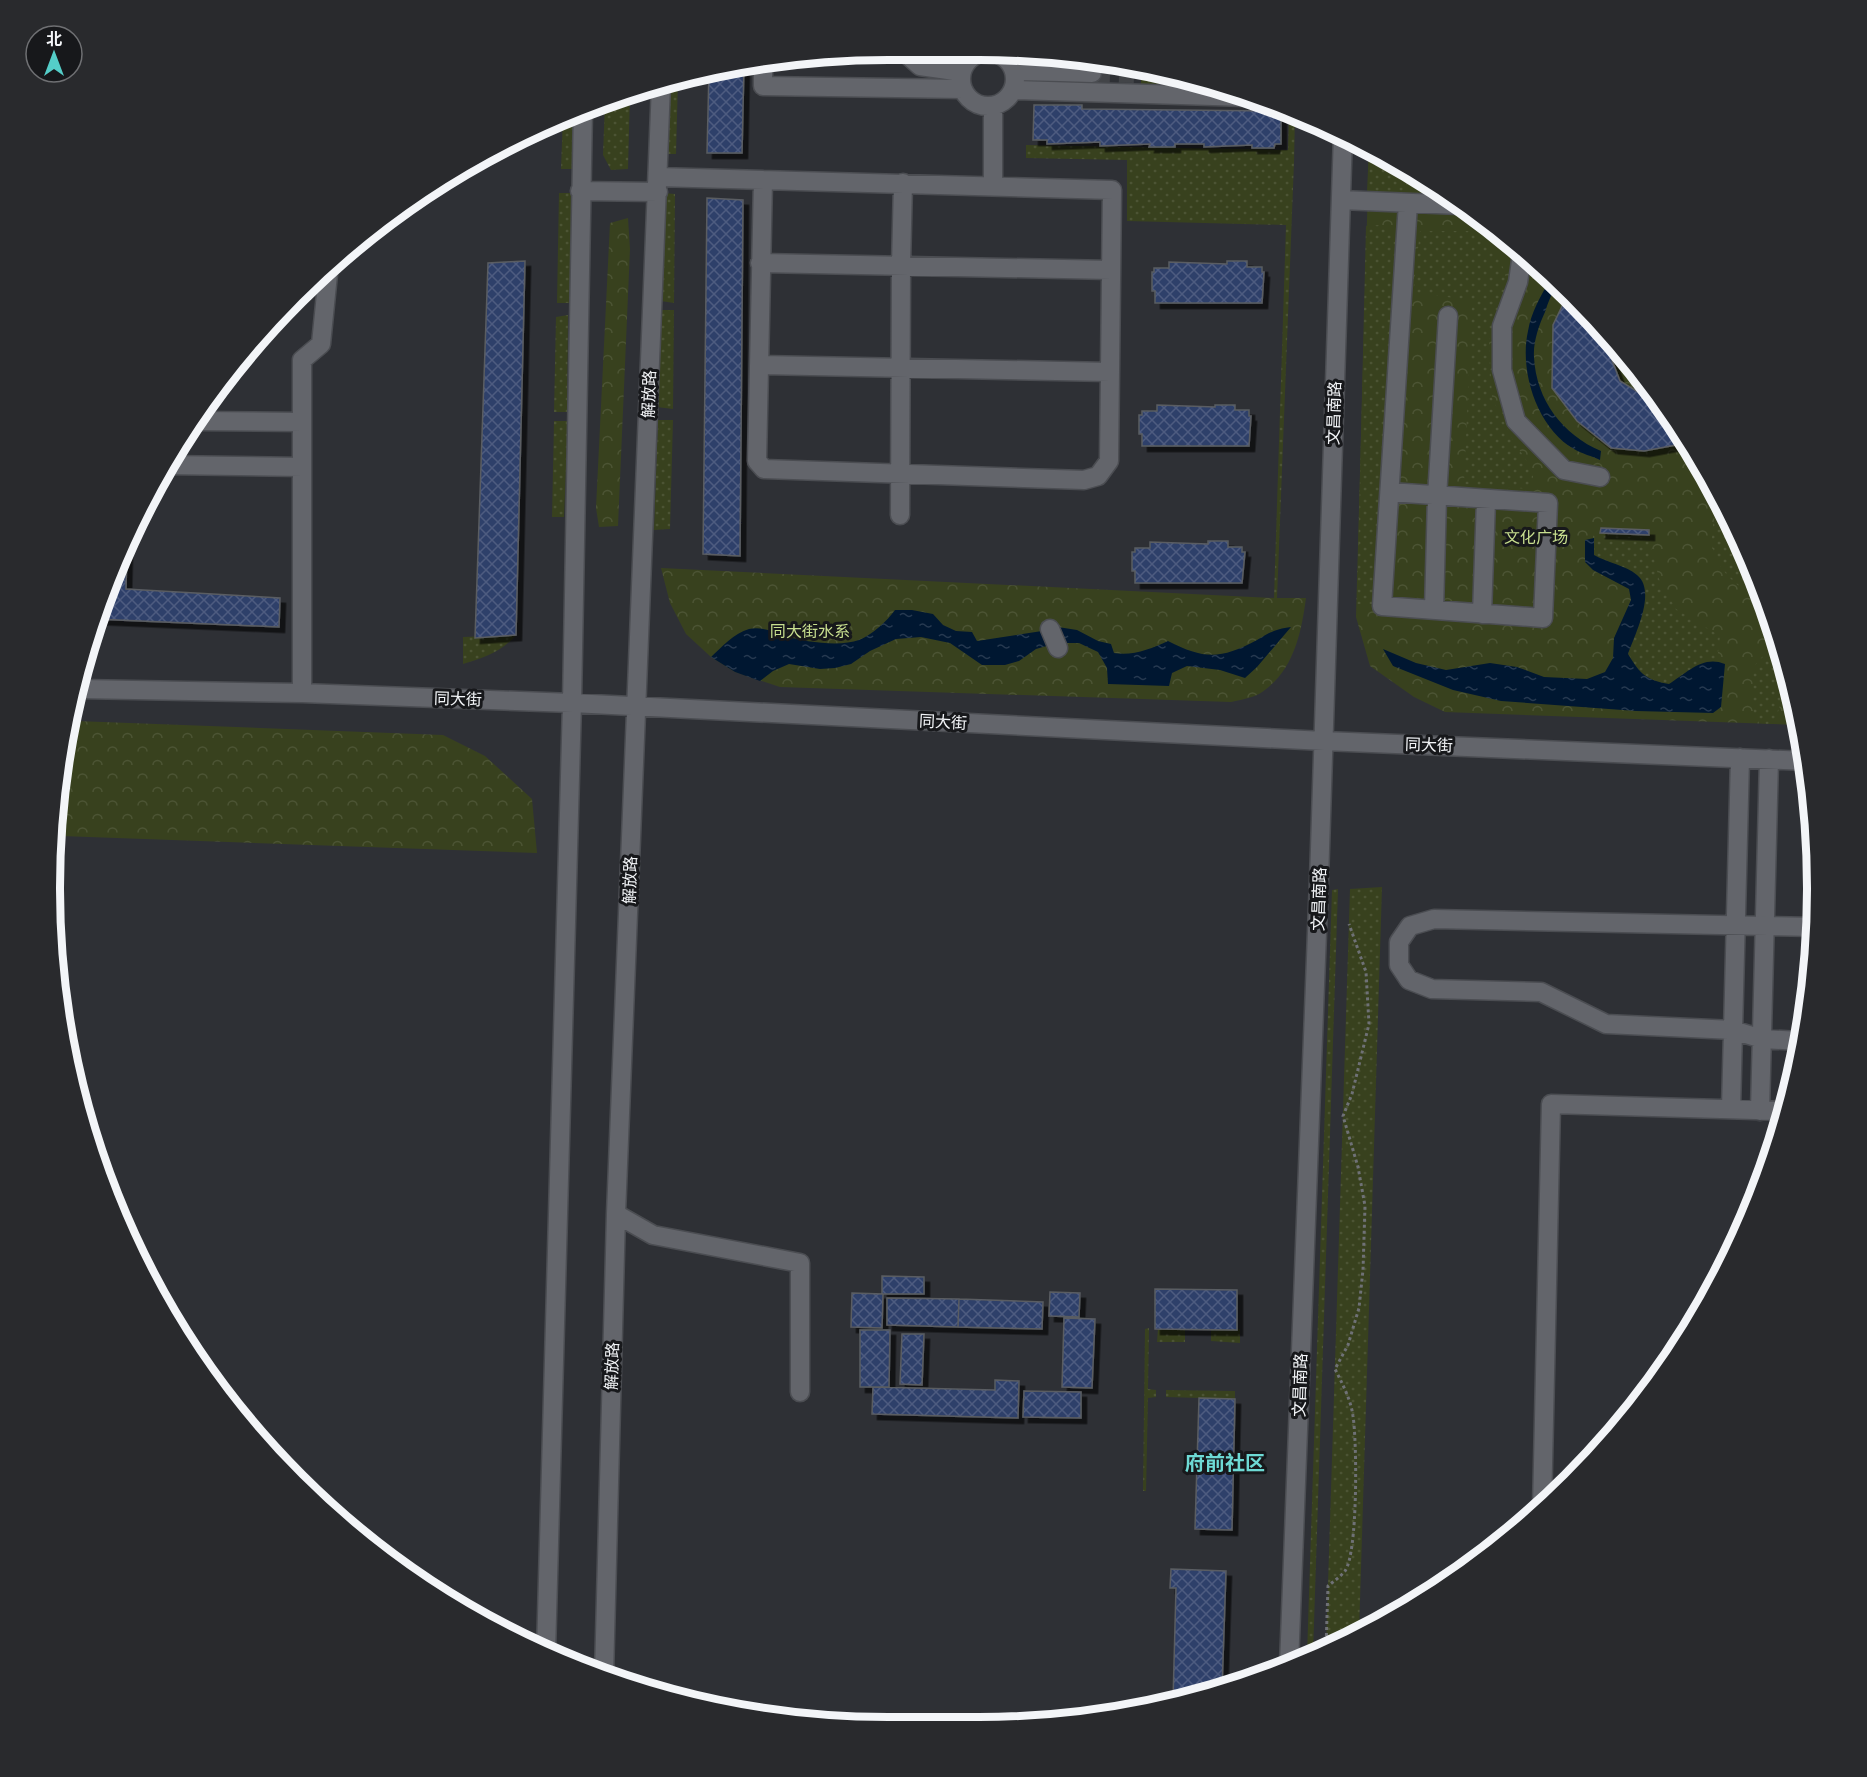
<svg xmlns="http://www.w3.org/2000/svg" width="1867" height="1777" font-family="Figtree,'Noto Sans SC',sans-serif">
  <defs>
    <pattern id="park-crowns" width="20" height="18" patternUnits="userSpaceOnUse" patternTransform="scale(1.5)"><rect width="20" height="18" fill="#38411e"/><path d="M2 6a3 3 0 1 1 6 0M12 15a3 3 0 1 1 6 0" fill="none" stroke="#4c5434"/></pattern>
    <pattern id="garden-dots" width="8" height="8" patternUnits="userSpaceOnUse" patternTransform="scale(1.5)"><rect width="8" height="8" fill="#38411e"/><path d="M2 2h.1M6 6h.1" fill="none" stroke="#4c5434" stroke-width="1.8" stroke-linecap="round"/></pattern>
    <pattern id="water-ripples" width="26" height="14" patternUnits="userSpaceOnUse" patternTransform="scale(1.5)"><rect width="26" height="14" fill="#001731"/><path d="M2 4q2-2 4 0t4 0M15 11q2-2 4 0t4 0" fill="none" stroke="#263950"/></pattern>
    <pattern id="building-cross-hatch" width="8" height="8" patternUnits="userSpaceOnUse" patternTransform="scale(1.5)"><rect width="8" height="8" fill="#2f406a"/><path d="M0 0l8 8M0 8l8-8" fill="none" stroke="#4e5c80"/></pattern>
    <filter id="shadow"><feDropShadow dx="5.5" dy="5.5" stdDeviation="0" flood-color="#0009"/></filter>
  </defs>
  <rect width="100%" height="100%" fill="#2e3035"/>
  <path fill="url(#park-crowns)" d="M1369,148L1490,223L1610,336L1705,469L1773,619L1798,725L1445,712L1414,697L1370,666L1356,617Z
    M628,218L630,249L618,526L599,527L596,508L610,223Z
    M661,568L1274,598H1306C1301,635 1293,673 1259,694C1251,698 1240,700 1231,702L780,687L735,672L711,657L686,634L670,603Z
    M76,721L443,735L485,756L532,799L537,853L61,836Z"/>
  <path fill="url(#garden-dots)" d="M1141,69L1196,78L1224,89L1141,86Z
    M678,80L676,154H664L666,84Z
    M630,95L628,169L611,170L603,155L605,102Z
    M574,111L573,169H561L563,116Z
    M1289,113L1295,115L1294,162L1277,598H1274L1286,225L1127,221V160L1026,158V145L1288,150Z
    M1369,148L1405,171V190L1400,194L1367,192Z
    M559,193H573L571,303H557Z
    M663,193L675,194L674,303L661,301Z
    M1379,225L1391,229L1397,240L1375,604H1357L1366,226Z
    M1420,231H1468L1482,240L1496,252L1505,272L1506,293L1489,340L1492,398L1514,442L1533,470V477L1528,489L1464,484L1472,300L1413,293Z
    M660,310H674L673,409L657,407Z
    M568,315L567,412H554L556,317Z
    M658,420H673L670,529L654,530Z
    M554,421H568L564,517H552Z
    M1719,500L1728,519V548L1747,575L1739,586C1707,559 1708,538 1719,500Z
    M1593,535L1649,538L1659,579L1676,609L1720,636L1717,661H1706L1669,684C1646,680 1640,674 1628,654L1646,602L1626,568L1605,562L1594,555Z
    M516,635C502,652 483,658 463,664V637Z
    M1763,656H1775C1787,674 1783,705 1773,724L1759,723L1751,706L1754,666Z
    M1382,887L1359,1633L1326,1648L1350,889Z
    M1338,889L1313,1654L1307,1656L1332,890Z
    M1149,1328L1148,1389L1156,1390V1397L1148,1398L1146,1491H1143L1145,1329Z
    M1158,1329H1185V1342H1157Z
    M1211,1329H1240V1343L1211,1341Z
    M1166,1390L1235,1391V1399L1166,1397Z"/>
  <path fill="url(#water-ripples)" d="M1550,279L1557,286C1551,294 1548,303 1545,312C1539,325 1533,342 1534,357C1536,400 1563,435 1601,451L1600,460C1592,456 1582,454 1574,449C1537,428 1519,371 1528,331C1531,312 1541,296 1550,279Z
    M1594,538V555C1608,563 1625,565 1637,575C1657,591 1635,634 1628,654C1640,674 1646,680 1669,684C1688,672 1703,655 1725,664L1721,707L1713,713L1636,711L1501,701L1453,690L1393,666L1383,649L1416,663L1446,670L1490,663L1517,667L1544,677L1587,679L1605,672L1613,658L1614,638L1631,600L1629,589L1593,570L1585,562V540Z
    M895,610H912L933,614L943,625L956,631L972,632L977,641L1042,631L1058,627L1077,630L1098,641L1111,644L1114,653C1133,656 1151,649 1168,641C1205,660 1221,659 1257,640C1270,632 1276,629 1291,627L1257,667L1245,678L1220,670L1187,666L1172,673L1169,686L1108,684L1107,668L1098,652L1079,643H1057L1036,649L1019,661L1005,665H982L950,643L921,637L896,639L870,651L851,664L835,668L820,669L789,664L773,671L760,681L735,672L711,657C722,647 734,633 749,629C761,626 774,632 785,636C805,642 840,647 859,640C872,635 887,621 895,610Z"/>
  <path fill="url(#building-cross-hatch)" stroke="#5a5d62" stroke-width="1.5" filter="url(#shadow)" d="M744,64L742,153H707L709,70L724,66Z
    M1034,105H1082V109L1281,111V144H1275L1274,148H1252V145L1204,147V144H1175V147H1149L1150,144L1100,146V142L1047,144V140H1033Z
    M707,198L743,200L740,556L703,554Z
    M525,261L516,635L475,638L488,263Z
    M1227,261H1247V267H1262V272H1264L1262,303H1155V291H1152V272H1154V268H1169V262L1227,264Z
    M1567,296L1610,337V355L1620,381L1643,395H1652L1687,443L1644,451L1611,448L1577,421L1552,388L1553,325Z
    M1157,405L1215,407V405H1235V410H1249V416H1251L1249,446H1142V434H1139V415H1142V411H1157Z
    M1601,528L1649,530V535L1600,533Z
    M1208,541H1228V547H1242V552H1245L1242,583H1135V571H1132V552H1135V548H1150V542L1208,544Z
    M127,547L126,589L280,598L279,627L95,619Z
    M882,1276L924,1277V1294H882Z
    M1155,1289L1237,1290V1330L1155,1329Z
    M1050,1292L1080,1293L1079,1317L1049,1316Z
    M852,1293L883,1294L882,1328L851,1327Z
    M887,1298L959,1299L958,1327L887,1325Z
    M959,1299L1043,1302L1042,1329L958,1327Z
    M1064,1318L1095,1319L1092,1388L1062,1387Z
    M860,1330H890L889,1387H860Z
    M902,1334H924L922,1385L900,1384Z
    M995,1380L1019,1381L1018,1418L872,1414L873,1387L995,1390Z
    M1024,1391L1081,1392V1418L1023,1417Z
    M1199,1398L1235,1399L1232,1530L1195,1529Z
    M1171,1569L1226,1571L1222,1689L1173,1701L1176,1588H1170Z"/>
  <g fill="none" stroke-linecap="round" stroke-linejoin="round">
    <path stroke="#424448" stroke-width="18" stroke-dasharray="18 9" stroke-linecap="butt" d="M1092,73L1134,74"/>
    <g stroke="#4b4d52" stroke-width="21">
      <path id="minor" d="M902,50L920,66L962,72
        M961 79a27 27 0 1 1 54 0a27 27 0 1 1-54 0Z
        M763,62V86L963,89
        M1015,71L1060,72L1071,57
        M1060,72L1092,73
        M1014,90L1246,97
        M993,106V185
        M658,177L1112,190L1109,461L1098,476L1084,480L764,469L757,461L763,180
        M580,191L658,192
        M1341,200L1460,205
        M1522,254L1518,282L1502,326V370L1516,421L1564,470L1600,477
        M760,263L1111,270
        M759,365L1110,372
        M197,421L302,422
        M165,465L302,467
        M1390,492L1548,503L1543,618L1382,606L1408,203
        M900,515L901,266L903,183
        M1434,610L1437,497L1448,316
        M1482,614L1486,500
        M1050,629L1058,648
        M80,689L302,693L572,703L1324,741L1806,761
        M302,693V360L321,344L328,274
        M1800,1041L1762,1039L1733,1030L1606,1024L1541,992L1432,989L1409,980L1399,965V942L1410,926L1434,919L1815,927
        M1731,1109L1740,758
        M1760,1111L1769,759
        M616,1214L653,1235L800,1263V1392
        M1542,1509L1551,1104L1787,1111
        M546,1652L572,703L583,109
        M1289,1665L1319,880L1343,134
        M604,1675L616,1214L661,85"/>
    </g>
    <path stroke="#6f7176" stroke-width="3" stroke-dasharray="3 3" stroke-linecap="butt" d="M1326,1648L1328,1586C1334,1581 1341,1576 1345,1571C1358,1553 1357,1441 1353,1416C1351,1400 1342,1383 1335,1369L1348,1345L1359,1308L1363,1270L1365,1206L1358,1167L1343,1116L1352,1094L1369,1024L1366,972L1349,924"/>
    <use href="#minor" stroke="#63656b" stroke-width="18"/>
  </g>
  <g text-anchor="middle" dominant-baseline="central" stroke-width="6" stroke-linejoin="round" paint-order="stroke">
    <g font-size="16" fill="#f3f5f8" stroke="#17181b">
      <text transform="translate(649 394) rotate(-88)">解放路</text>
      <text transform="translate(1334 413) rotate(-88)">文昌南路</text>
      <text transform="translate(458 699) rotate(2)">同大街</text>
      <text transform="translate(943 722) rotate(3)">同大街</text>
      <text transform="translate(1429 745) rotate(2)">同大街</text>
      <text transform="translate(630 880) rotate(-88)">解放路</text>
      <text transform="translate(1319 899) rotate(-88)">文昌南路</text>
      <text transform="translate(612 1366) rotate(-88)">解放路</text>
      <text transform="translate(1300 1385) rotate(-88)">文昌南路</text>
    </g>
    <g font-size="16" fill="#c8df8f" stroke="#17181b">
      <text x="1536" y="537">文化广场</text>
      <text x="810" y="631">同大街水系</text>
    </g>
    <g font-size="20" font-weight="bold" fill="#6edad5" stroke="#17181b">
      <text x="1225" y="1463">府前社区</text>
    </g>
  </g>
  <path d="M0 0H1867V1777H0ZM888 60H979A828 828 0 0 1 1807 888V889A828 828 0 0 1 979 1717H888A828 828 0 0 1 60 889V888A828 828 0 0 1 888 60Z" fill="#292a2d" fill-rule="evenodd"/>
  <path fill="none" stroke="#f3f5f8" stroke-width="8" d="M888 60H979A828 828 0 0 1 1807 888V889A828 828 0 0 1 979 1717H888A828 828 0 0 1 60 889V888A828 828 0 0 1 888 60Z"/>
  <g transform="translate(54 54)"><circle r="28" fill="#17181b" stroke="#6f7073" stroke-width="1.5"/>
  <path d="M0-4.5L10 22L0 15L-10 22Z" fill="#54cdc8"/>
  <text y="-9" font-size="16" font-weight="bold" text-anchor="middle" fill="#f3f5f8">北</text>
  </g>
</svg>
